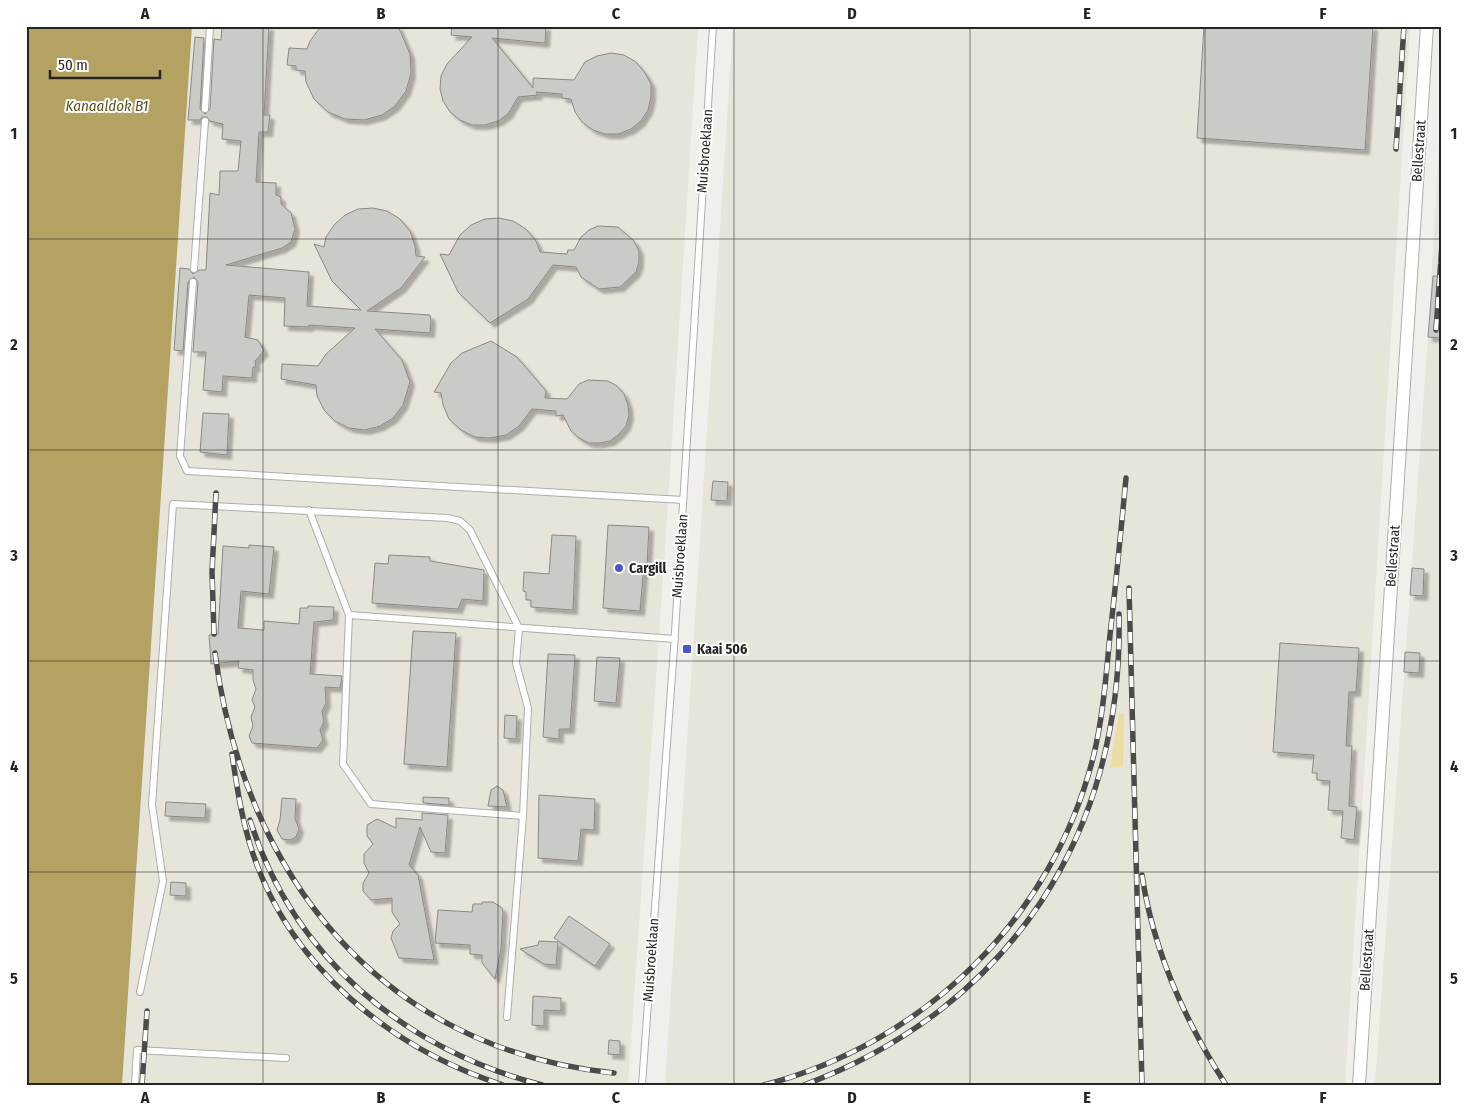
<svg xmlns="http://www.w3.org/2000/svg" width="1468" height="1111" font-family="'Fira Sans Condensed',sans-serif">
  <defs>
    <filter id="shadow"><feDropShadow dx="4.5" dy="4.5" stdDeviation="1" flood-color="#0004"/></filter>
  </defs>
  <rect width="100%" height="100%" fill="#f0efec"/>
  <path fill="#e7e4da" d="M192,26H698L667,519L628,1085H122Z
    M733,26H1410L1345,1085H665Z
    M1442,94V1085H1375L1428,337Z"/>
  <path fill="#eddca1" d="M1119,713H1124L1123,767L1110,768Z"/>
  <path fill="#b4a263" d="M26,26H192L122,1085H26Z"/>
  <path fill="#cacac7" stroke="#8a8986" filter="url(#shadow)" d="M222,26H269L264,115H270L268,132H259L256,182L276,183V195L281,197V204L291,213L295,229L291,242L282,248L226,265L309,272L307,306L361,310L332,281L314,244L324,247L326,237L334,225L345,215L358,209L373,208L387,211L400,219L410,231L415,246L416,256L425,257L401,288L367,311L430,315L431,320L430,333L375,329L402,360L410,382L403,405L393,418L380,426L365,430L349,428L335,421L324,410L317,396L316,385L281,379L282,364L318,366L326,354L355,328L309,325V327L284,326L285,298L249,295L245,337L258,340L264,351L255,361L256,367H253L252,378L223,376L222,392L203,390L206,352H193L198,282L194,277L188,282L183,351L174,350L180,268L189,269L193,274L199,270H206L210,193L219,195L220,171H238L241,141L222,139L223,124L210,121L207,117H202L200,120H188L195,37L204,38L200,109L205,114L210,109L214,39L221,40Z
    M321,26H398L410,54L411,73L406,91L395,106L382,115L364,120L345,119L328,112L314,99L306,82L305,71L296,70V66L287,65L289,48L307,49L310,41Z
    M452,26H546L545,43L492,38L533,88V78L574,80L585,62L597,56L611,53L624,55L636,62L645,73L651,84V97L648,110L641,121L631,129L618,134H605L593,130L582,122L575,112L571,99L562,98V94L536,92L538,95L518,97L508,114L498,121L485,125H472L460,120L450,112L443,101L440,89L441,76L447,64L472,37L451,35Z
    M1204,26H1373L1365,150L1197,138Z
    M499,218L513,221L526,229L536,241L540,252L567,254L568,250H574L581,237L589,230L598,226L618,227L634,241L639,251V262L636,272L620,287L599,289L581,277L576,267L553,265L528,299L490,323L458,292L440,254L449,255L460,235L471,225L485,219Z
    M1433,276H1442V338L1428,337Z
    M491,341L517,357L546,391L545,398L567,399L579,384L588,380L608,381L617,386L624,394L628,405L629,415L626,426L619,434L610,441L600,443H589L579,438L571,431L563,415L556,416V411L532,409L519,426L506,435L490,438L475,437L461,430L449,419L443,405L441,393L434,392L451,363L462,353Z
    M203,413L229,414L227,455L200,452Z
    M713,481L728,482L727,501L711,500Z
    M608,525L649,527L647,565H644L640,611L603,608Z
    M552,535L576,536L573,610L531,607V600H526V592L523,591L524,572L549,574Z
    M249,545L274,547L269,594L241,591L238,628L264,630V621L299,624L300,608H308V606L334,607L333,620L314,622L310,674L342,676L340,688L325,687L326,703L322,711L324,722L320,730L323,740L317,748L252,743L249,736L253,726L251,717L255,707L252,700L256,689L253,680V670L238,668L239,661L211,664L209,635L218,634L223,546L249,548Z
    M389,555L430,557V561L484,570L483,601L462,599L458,609L372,603L375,563L388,564Z
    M1412,568L1424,569L1423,596L1410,595Z
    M413,631L456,633L447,767L404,764Z
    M1280,643L1359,648L1356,692H1349L1346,746H1352L1349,806L1357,807L1354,840L1341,838L1343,811L1328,810L1330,781L1317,780V773H1312L1314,755L1273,752Z
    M1405,652L1420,653L1419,673L1404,672Z
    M548,654L575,655L570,729H559V739L543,737Z
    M597,657L620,658L616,703L594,701Z
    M505,715L517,716L516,739L504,738Z
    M497,786L503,790L507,807L488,806L491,790Z
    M539,795L595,799L594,830L581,829L578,861L538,858Z
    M423,797L449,798V805L423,803Z
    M282,798L296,799L295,818L299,829L296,837L290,840L282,839L277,830L280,820Z
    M166,802L206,804L205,818L165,816Z
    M422,813L448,815L445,853L431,852L420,827L409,865L418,875L434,960L399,958L391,938L393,931L400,924L392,912V898L371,900L363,891V883L369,873L364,863V854L373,844L367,836V825L377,819L396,828V818L422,820Z
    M171,882L186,883V896L170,895Z
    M482,902H493L502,908L503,912L501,948L495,979L482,963V955L470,954V945L435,943L438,910L472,912L473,904H482Z
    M569,916L610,944L595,966L554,938Z
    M539,941L558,942L556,965L544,964L520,949L538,945Z
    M533,996L561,998V1011L544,1010V1026L532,1025Z
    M609,1040L620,1041V1055L608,1054Z"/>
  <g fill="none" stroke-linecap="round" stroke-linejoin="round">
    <g stroke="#afaeab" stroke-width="8">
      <path id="lane" d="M205,109L210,26
        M194,269L205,121
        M193,282L180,456L187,471L683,500
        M309,510L349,615L343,764L371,804L523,816
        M349,615L675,639
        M140,992L163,881L152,805L173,504L448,518L460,521L470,530L519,628L516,663L528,708L523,816L507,1017
        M135,1085L137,1050L286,1058
        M642,1085L674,648L713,26"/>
    </g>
    <g stroke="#afaeab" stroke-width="14">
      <path id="street" d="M1359,1085L1427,26"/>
    </g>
    <use href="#lane" stroke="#fff" stroke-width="6"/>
    <use href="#street" stroke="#fff" stroke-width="12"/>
    <g stroke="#4c4b4a" stroke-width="5.5">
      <path id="rail" d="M1396,149L1404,26
        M1436,330L1442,244
        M1129,588L1142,1085
        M214,634L212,572L216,493
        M215,653C244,876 381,1049 614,1073
        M232,754C237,788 242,821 253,854C291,967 391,1049 503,1085
        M250,820C293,957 404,1049 542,1085
        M1142,875C1153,950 1185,1021 1226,1085
        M142,1085L147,1011
        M764,1085C924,1043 1052,919 1093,758C1103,718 1106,676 1110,635C1116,583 1121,530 1126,478
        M804,1085C1010,1008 1124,832 1119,614"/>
    </g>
    <use href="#rail" stroke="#fff" stroke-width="4" stroke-dasharray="11" stroke-linecap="butt"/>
  </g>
  <path fill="none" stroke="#252423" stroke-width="1" stroke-opacity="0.55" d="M263,26V1085M498,26V1085M734,26V1085M970,26V1085M1205,26V1085M26,239H1442M26,450H1442M26,661H1442M26,872H1442"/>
  <g fill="#4c56cc" stroke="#fff" stroke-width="2">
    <circle cx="619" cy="568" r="5"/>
    <rect x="682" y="644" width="10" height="10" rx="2.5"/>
  </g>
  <g text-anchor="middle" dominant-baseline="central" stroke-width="4" stroke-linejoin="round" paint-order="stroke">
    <g font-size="14" fill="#252423" stroke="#fff">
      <text transform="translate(705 151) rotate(-86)">Muisbroeklaan</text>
      <text transform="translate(1419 151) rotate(-86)">Bellestraat</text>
      <text transform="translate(680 556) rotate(-86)">Muisbroeklaan</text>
      <text transform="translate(1393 556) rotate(-86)">Bellestraat</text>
      <text transform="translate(651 960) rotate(-86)">Muisbroeklaan</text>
      <text transform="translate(1367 960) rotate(-86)">Bellestraat</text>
    </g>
    <g font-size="14" font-weight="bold" fill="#252423" stroke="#fff" text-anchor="start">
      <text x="629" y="568">Cargill</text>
      <text x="697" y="649">Kaai 506</text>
    </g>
    <g font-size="15" font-style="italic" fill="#5e5120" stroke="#fff">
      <text x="107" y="106">Kanaaldok B1</text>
    </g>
  </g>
  <rect width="1468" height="1111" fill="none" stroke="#ffffff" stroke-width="55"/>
  <path d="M50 70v8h110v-8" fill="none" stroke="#252423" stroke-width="2.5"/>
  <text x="58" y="70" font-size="15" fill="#252423" stroke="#ffffff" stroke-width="4" paint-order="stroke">50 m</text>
  <rect x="28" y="28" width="1412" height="1056" fill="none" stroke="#252423" stroke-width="2"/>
  <g font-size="16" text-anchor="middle" font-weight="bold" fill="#252423">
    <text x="145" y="19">A</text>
    <text x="381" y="19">B</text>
    <text x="616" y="19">C</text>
    <text x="852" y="19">D</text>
    <text x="1087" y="19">E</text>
    <text x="1323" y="19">F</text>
    <text x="14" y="139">1</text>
    <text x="1454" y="139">1</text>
    <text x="14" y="350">2</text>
    <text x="1454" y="350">2</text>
    <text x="14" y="561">3</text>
    <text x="1454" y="561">3</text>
    <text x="14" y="772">4</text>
    <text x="1454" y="772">4</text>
    <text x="14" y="984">5</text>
    <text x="1454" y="984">5</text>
    <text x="145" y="1103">A</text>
    <text x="381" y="1103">B</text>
    <text x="616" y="1103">C</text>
    <text x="852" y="1103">D</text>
    <text x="1087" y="1103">E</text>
    <text x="1323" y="1103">F</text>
  </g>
</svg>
